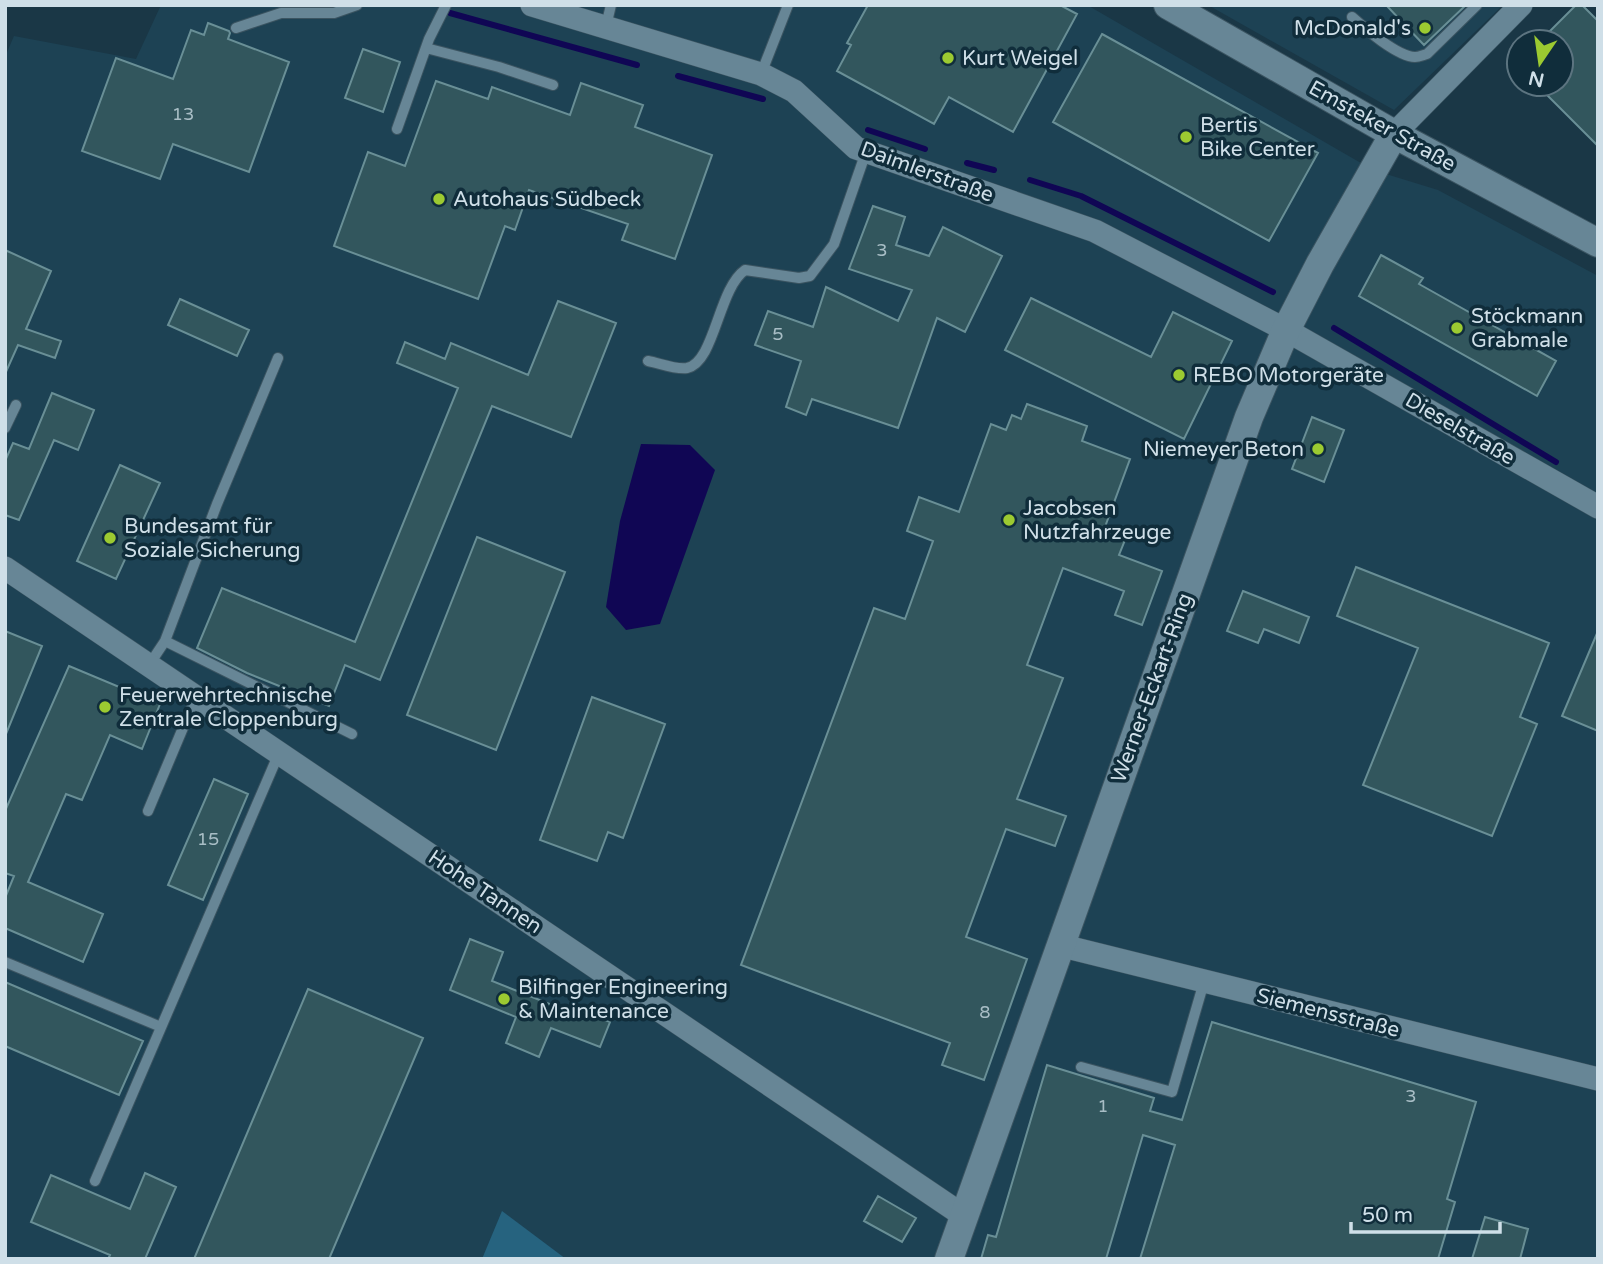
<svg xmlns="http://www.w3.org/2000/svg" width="1603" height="1264" font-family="'Varela Round',sans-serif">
  <rect width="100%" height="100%" fill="#1a3746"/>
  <path fill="#1d4254" d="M161,5H1087L1373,170L1438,190L1598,276V1259H5V57L14,36L136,59Z
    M1208,5H1503L1394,110Z"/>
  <path fill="#26637f" d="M502,1211L566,1259H482Z"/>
  <path fill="#100654" d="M641,444L690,445L715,470L660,624L626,630L606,607L620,521Z"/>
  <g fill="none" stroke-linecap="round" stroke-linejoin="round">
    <path stroke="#100654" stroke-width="6" d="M450,13L637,65
      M678,76L763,99
      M868,130L925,149
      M967,163L994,170
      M1030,180L1081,196L1273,292
      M1334,328L1556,462"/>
  </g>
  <path fill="#32565d" stroke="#698f96" stroke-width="2" d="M868,5H1060L1077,14L1013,132L949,97L934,124L837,71L851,45L847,43Z
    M1386,5H1466L1424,45Z
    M1576,5H1582L1598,21V146L1536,84H1561V42H1539Z
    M208,23L229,31L230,33L228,39L289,62L249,172L173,144L160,179L82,151L116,58L173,79L191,30L204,35Z
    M1102,34L1318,153L1269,241L1053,122Z
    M363,49L400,62L383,112L345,98Z
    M436,81L488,99L492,87L570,115L581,83L643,105L635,127L712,155L675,259L622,240L628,224L529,190L515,230L505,226L478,299L334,246L368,152L405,166Z
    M873,206L905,217L896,245L929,256L943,227L1002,256L965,332L937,318L898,428L812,399L806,415L786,407L801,361L755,345L768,311L813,327L826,287L898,321L912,290L849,269Z
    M5,250L51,271L26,329L61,341L55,358L18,345L5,374Z
    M1381,255L1423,278L1419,284L1556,361L1537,396L1359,296Z
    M1031,298L1151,357L1173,312L1232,341L1184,439L1005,350Z
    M180,299L249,330L237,356L168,325Z
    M558,301L616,323L571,437L492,406L380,680L345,665L329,706L247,673L197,648L222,588L355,642L458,388L397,363L405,342L445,359L451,343L528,375Z
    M52,393L94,410L78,450L54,440L19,520L5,515V461L13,443L29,449Z
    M1027,404L1087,426L1082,441L1130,459L1105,527L1127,535L1119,555L1162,571L1142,625L1115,615L1124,591L1063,568L1027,665L1063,678L1017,799L1066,816L1055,846L1006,829L966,937L1027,959L984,1080L942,1065L950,1043L741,965L874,608L905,619L933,541L907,531L919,497L959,512L991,424L1006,430L1012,415L1021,419Z
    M1312,417L1344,430L1324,482L1292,469Z
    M120,465L160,483L116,579L77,561Z
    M477,537L565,572L496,750L407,715Z
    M1356,567L1549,643L1520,717L1537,724L1492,836L1363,785L1418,648L1337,616Z
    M1243,591L1309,617L1299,643L1264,629L1258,643L1227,631Z
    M5,631L42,646L6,734H5Z
    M1598,631V731L1562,716Z
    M69,666L160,704L142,749L110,735L82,800L66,794L28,882L103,914L83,962L5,928V898L14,876L5,873V811Z
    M592,697L665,724L623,838L608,832L597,861L540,840Z
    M214,779L248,794L203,900L168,885Z
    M470,939L503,952L492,981L582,1017L584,1011L610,1022L600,1047L551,1028L539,1057L506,1043L516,1017L450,990Z
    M5,982L143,1041L119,1095L5,1046Z
    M308,989L423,1038L329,1259H194Z
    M1212,1022L1476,1102L1447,1199L1455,1202L1438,1259H1140L1175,1145L1143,1135L1106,1259H981L988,1235L996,1237L1047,1065L1154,1098L1150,1111L1182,1120Z
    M145,1173L176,1187L145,1259H108L110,1255L31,1222L51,1175L130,1209Z
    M878,1196L916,1218L902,1242L864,1221Z
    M1485,1217L1528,1229L1520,1259H1472Z"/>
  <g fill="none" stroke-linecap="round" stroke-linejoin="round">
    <g stroke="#3b5461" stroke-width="12">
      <path id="service" d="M1352,17C1364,28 1398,57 1415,57C1419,57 1423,55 1427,54L1477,5
        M606,26L611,5
        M236,28L281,13H334L357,5
        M426,48L499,67L553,85
        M761,74L788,5
        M397,129L429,39L446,5
        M648,361C659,363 676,370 687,368C715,362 718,289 745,270L799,278L810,276L834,244L866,152
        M5,428L16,405
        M165,641L352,734
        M149,665L165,641L217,504L278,358
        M148,811L196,697
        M5,962L161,1027
        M1081,1067L1172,1092L1204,982
        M95,1181L279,753"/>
    </g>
    <g stroke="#3b5461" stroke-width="24">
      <path id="minor" d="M532,5L761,74L794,91L856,148L1095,231L1286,330L1598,507
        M1394,134L1521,5
        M5,568L964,1216
        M1059,945L1598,1079"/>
    </g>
    <g stroke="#3b5461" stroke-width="30">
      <path id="tertiary" d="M1168,5L1394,134L1598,243
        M949,1259L1249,417L1286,330L1320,264L1394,134"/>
    </g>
    <use href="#service" stroke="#678696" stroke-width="10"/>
    <use href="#minor" stroke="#678696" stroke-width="23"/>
    <use href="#tertiary" stroke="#678696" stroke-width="28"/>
  </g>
  <g fill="#9cca31" stroke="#102d3b" stroke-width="2.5">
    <circle cx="1425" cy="28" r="7"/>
    <circle cx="948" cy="58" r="7"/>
    <circle cx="1186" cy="137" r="7"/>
    <circle cx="439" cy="199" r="7"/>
    <circle cx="1457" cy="328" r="7"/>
    <circle cx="1179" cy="375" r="7"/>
    <circle cx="1318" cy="449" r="7"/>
    <circle cx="1009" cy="520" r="7"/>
    <circle cx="110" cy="538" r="7"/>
    <circle cx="105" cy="707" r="7"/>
    <circle cx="504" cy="999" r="7"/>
  </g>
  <g text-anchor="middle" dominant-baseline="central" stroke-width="7" stroke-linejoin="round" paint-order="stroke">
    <g font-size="18" fill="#a8bdc5">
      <text x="183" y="114">13</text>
      <text x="882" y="250">3</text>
      <text x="778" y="334">5</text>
      <text x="208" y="839">15</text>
      <text x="985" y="1012">8</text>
      <text x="1411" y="1096">3</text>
      <text x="1103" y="1106">1</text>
    </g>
    <g font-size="21" fill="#cfdfe8" stroke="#102d3b" text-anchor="start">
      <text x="1411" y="28" text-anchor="end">McDonald's</text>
      <text x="962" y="58">Kurt Weigel</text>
      <text x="1200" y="125">Bertis<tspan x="1200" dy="24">Bike Center</tspan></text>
      <text x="453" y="199">Autohaus Südbeck</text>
      <text x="1471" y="316">Stöckmann<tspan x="1471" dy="24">Grabmale</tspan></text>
      <text x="1193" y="375">REBO Motorgeräte</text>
      <text x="1304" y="449" text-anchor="end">Niemeyer Beton</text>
      <text x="1023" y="508">Jacobsen<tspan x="1023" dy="24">Nutzfahrzeuge</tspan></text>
      <text x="124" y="526">Bundesamt für<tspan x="124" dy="24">Soziale Sicherung</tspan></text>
      <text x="119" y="695">Feuerwehrtechnische<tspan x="119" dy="24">Zentrale Cloppenburg</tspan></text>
      <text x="518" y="987">Bilfinger Engineering<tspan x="518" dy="24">&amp; Maintenance</tspan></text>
    </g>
    <g font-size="21" fill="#cfdfe8" stroke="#102d3b">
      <text transform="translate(1382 126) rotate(29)">Emsteker Straße</text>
      <text transform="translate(927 172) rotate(20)">Daimlerstraße</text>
      <text transform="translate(1460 429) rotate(30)">Dieselstraße</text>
      <text transform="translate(1152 688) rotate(-70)">Werner-Eckart-Ring</text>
      <text transform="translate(485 892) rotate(34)">Hohe Tannen</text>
      <text transform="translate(1328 1013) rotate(14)">Siemensstraße</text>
    </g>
  </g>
  <rect width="1603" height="1264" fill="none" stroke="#cfdfe8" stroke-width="14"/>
  <g transform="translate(1540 63) rotate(193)"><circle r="33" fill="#102d3b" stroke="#5c7480" stroke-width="2"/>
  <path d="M0-5L12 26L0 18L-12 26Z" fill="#9cca31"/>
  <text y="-10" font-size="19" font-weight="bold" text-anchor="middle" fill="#cfdfe8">N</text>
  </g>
  <path d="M1351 1222v10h149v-10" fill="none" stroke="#cfdfe8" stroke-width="3.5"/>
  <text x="1362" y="1222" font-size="21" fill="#cfdfe8" stroke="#102d3b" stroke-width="5" paint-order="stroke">50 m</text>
</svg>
